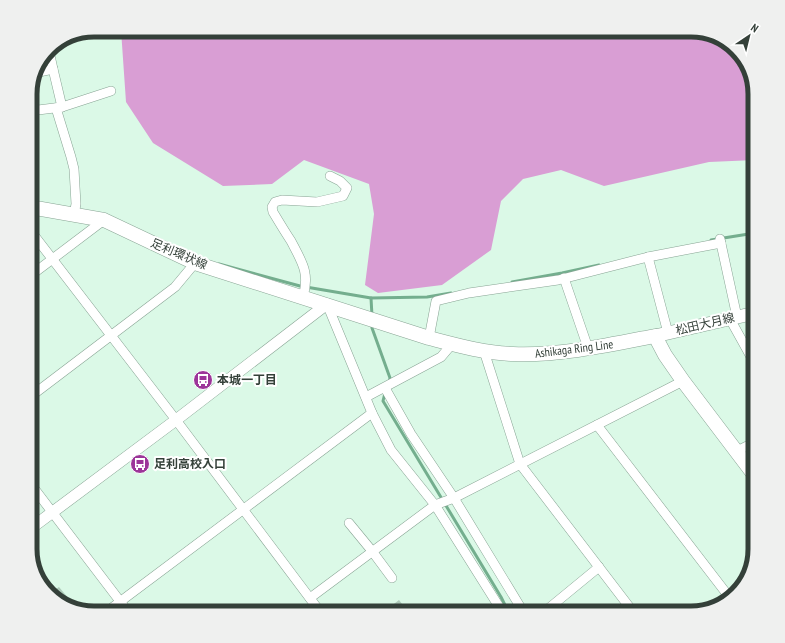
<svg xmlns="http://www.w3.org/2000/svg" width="785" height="643" font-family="'PT Sans Narrow','Noto Sans JP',sans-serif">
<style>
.forest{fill:#d99ed4}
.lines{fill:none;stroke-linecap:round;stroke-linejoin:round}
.stream{stroke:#74ae8e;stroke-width:3}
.building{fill:#aecbba}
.minor-casing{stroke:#88a494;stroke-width:10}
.tertiary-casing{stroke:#88a494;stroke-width:12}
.secondary-casing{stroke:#88a494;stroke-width:14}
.primary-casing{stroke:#88a494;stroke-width:15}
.minor{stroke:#fff;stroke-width:9}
.tertiary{stroke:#fff;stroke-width:11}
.secondary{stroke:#fff;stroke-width:13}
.primary{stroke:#fff;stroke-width:14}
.labels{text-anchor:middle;stroke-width:4;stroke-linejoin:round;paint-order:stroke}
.street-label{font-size:12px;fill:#344039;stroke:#fff}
.poi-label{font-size:12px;font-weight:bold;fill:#344039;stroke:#fff;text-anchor:start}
.rim{fill:none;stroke:#344039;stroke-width:5}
</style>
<rect width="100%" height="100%" fill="#dbf9e7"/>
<!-- forest -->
<path class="forest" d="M121,30H691L733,46L749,66L755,94V160L709,162L604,186L561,170L523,179L501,201L491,250L442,285L378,293L365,285L374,214L369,184L304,160L272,184L223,186L153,143L126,102Z"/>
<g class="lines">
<!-- stream -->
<g class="stream">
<path d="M711,240L755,233"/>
<path d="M219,264L300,286L371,298L427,297L451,293"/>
<path d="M512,282L562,273L599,265"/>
<path d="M371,298L372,316"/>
<path d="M372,324V328L390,378L389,382"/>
<path d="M385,393L383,401L501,597L509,613"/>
</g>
</g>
<!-- building -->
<g class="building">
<path d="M59,587L74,605L52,597L50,593Z"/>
<path d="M399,600L409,613H395L390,607Z"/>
</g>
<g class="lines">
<!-- minor casing -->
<g class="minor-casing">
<g id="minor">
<path d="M49,51L53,69L62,107"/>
<path d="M39,72L53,69"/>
<path d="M56,108L71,157L74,169L76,204L74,215"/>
<path d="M30,111L62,107L111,91"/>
<path d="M30,230L176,420L321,613"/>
<path d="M720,239L737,317"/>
<path d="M648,257L721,243"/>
<path d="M30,276L104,220"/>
<path d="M564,278L588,348"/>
<path d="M303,297C310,273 302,262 291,241C285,232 279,222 273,212L272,207L275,202L282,200L317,202L343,196L347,188L340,181L330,176"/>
<path d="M327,304L372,413L391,450L435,505L503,613"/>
<path d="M730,319L755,364"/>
<path d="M429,338L436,301L469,293L558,280L648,257L668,333"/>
<path d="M484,351L520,464L634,613"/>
<path d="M385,388L411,434L454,498L524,613"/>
<path d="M30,397L175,287L195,263"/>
<path d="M366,397L441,357L452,344"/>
<path d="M597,425L730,598"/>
<path d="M737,451L755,442"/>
<path d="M30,483L129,613"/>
<path d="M349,523L372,551L392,578"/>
<path d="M310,598L435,505L454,498L683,381"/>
<path d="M105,613L372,413"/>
<path d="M376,613L379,611"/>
<path d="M543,613L599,567"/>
</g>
</g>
<!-- tertiary casing -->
<g class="tertiary-casing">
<path id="tertiary" d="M30,529L176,420L327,304"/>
</g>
<!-- secondary casing -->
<g class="secondary-casing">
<path id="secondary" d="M655,336L755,313"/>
</g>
<!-- primary casing -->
<g class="primary-casing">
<path id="primary" d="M30,207L104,220L195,263L429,338C456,345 484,353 513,354C559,356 609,345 655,336L665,355L683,381L755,476"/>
</g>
<!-- minor -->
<use href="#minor" class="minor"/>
<!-- tertiary -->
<use href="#tertiary" class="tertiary"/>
<!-- secondary -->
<use href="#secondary" class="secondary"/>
<!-- primary -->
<use href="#primary" class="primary"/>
</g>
<!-- icons -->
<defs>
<g id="bus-disc" transform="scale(1)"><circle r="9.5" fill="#9c3599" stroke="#fff"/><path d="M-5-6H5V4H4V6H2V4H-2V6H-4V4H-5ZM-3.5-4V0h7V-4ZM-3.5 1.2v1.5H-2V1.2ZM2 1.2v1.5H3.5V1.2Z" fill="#fff"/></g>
</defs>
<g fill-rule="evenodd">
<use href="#bus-disc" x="203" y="380"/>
<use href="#bus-disc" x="140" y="464"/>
</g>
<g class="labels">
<!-- street labels -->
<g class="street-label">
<text transform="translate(179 254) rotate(23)" y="4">足利環状線</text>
<text transform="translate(705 324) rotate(-13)" y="4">松田大月線</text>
<text transform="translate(574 349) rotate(-7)" y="4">Ashikaga Ring Line</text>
</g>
<!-- poi labels -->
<g class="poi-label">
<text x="217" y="384">本城一丁目</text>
<text x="154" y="468">足利高校入口</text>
</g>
</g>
<!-- crop -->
<path d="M0 0H785V643H0ZM94 37H691A57 57 0 0 1 748 94V549A57 57 0 0 1 691 606H94A57 57 0 0 1 37 549V94A57 57 0 0 1 94 37Z" fill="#eff0ef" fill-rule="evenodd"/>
<path class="rim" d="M94 37H691A57 57 0 0 1 748 94V549A57 57 0 0 1 691 606H94A57 57 0 0 1 37 549V94A57 57 0 0 1 94 37Z"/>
<!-- north arrow -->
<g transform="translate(749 36) rotate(35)" stroke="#ffffff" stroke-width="3" paint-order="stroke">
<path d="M0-3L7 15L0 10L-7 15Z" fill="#344039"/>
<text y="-6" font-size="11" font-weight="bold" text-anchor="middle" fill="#344039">N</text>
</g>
</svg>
